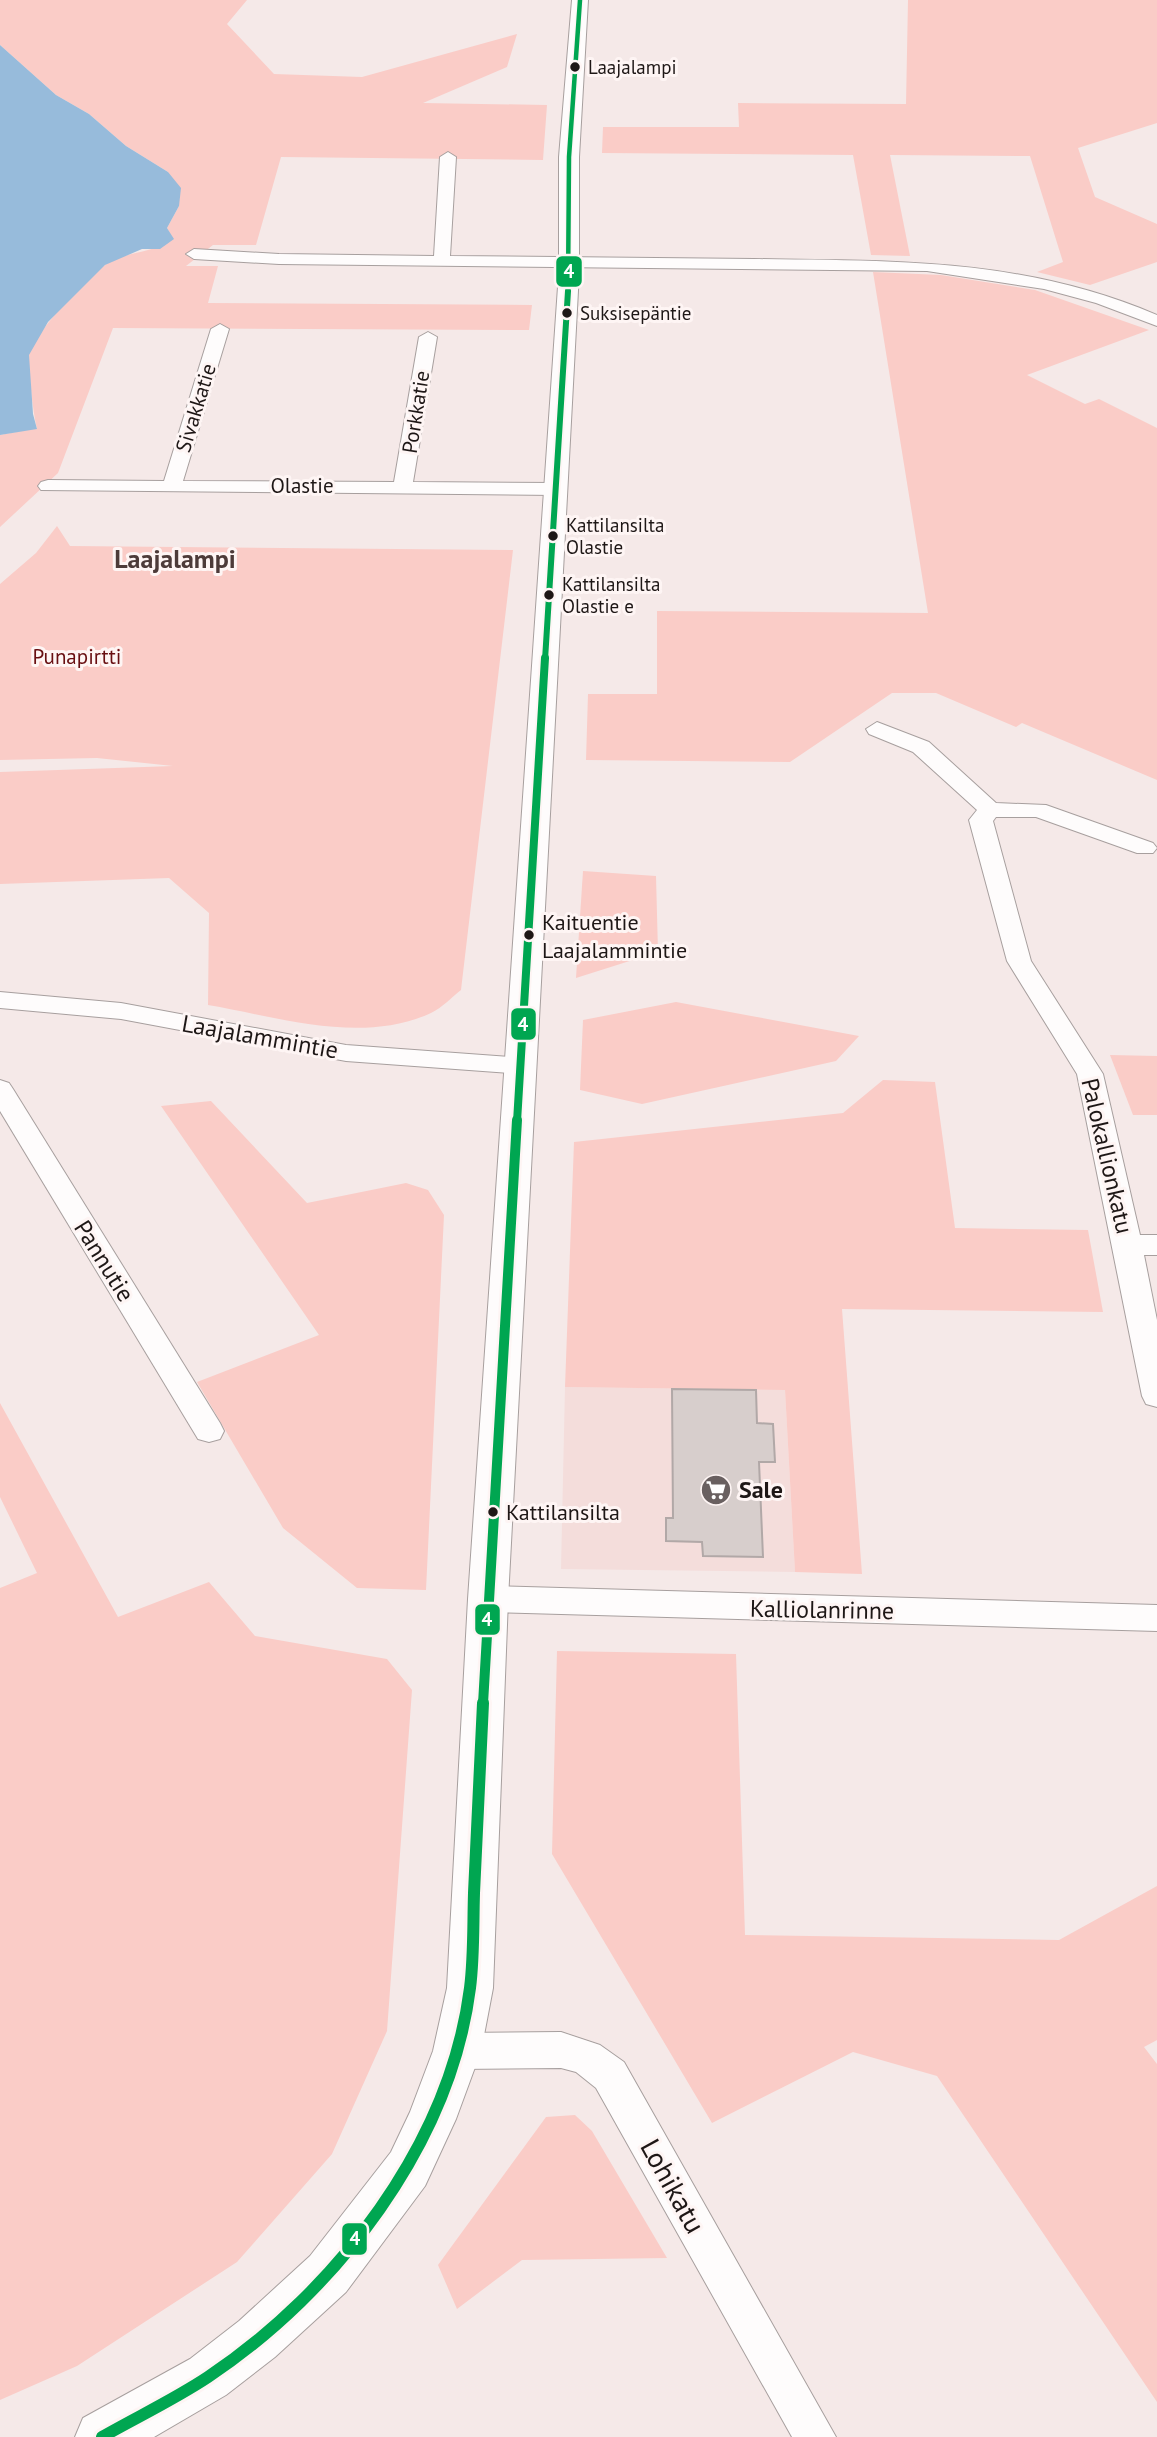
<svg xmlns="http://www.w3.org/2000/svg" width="1157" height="2437" font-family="'PT Sans',sans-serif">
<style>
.built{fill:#f4dddb}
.green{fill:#faccc7}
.water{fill:#97bbdb}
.building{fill:#d7cecc;stroke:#b1a8a7;stroke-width:2}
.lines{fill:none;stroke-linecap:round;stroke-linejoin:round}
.minor-casing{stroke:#a79f9e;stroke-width:2}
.tertiary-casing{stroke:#a79f9e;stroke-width:2}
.minor{fill:#fefcfc;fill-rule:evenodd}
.tertiary{fill:#fefcfc;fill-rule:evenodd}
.bus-1-far4-casing{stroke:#fef5f4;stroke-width:7}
.bus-1-far3-casing{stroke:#fef5f4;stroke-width:10}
.bus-1-far2-casing{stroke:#fef5f4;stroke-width:12}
.bus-1-far1-casing{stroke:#fef5f4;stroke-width:15}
.bus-1-casing{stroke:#fef5f4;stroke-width:18}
.bus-1-far4{stroke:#00a651;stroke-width:4.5}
.bus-1-far3{stroke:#00a651;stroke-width:6}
.bus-1-far2{stroke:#00a651;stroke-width:8}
.bus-1-far1{stroke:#00a651;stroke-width:10}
.bus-1{stroke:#00a651;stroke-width:12}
.bus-dot{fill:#1e1716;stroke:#fef5f4;stroke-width:2.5}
.labels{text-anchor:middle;stroke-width:6;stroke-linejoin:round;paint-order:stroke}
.far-bus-label{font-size:19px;fill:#1e1716;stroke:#fef5f4;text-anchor:start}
.far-street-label{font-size:21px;fill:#1e1716;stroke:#fef5f4}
.far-park-label{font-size:21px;fill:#680f12;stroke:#fef5f4}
.bus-label{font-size:22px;fill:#1e1716;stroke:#fef5f4;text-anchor:start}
.street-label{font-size:24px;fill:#1e1716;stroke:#fef5f4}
.poi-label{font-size:24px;font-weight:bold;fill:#1e1716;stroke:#fef5f4;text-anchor:start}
.far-district-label{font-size:26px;font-weight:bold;fill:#4d3b39;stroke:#fef5f4}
.near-street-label{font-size:28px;fill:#1e1716;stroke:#fef5f4}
.line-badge{stroke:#fef5f4;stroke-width:2.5}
.badge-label{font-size:19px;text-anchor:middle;font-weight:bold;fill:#fff}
</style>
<rect width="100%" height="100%" fill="#f5e9e8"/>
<!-- built -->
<path class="built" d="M565,1387L785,1390L795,1572L561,1569Z"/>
<!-- green -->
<g class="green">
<path d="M0,0H247L227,24L274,74L362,77L517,34L507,67L423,103L547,105L543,160L281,157L256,245H213L186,266H218L208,303L532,305L529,330L113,328L58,473L0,527V435L37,428C34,419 27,363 29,354C34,334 87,277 105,265C126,250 154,254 173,239L167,228L179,206L168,172L126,146L89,114L56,95L0,45Z"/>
<path d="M908,0H1157V123L1078,148L1095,197L1157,224V262L1090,285L1037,272L1063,262L1030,156L890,155L910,256L871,255L853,155L602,153L603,127H739L738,103L906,104Z"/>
<path d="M873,272L941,275L1035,290L1149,330L1027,375L1085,404L1099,399L1157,428V780L1022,723L1016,727L936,693H892L790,762L586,760L588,694H657V611L928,613Z"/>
<path d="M57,526L70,546L513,550L461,990C452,997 442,1008 431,1013C361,1045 279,1017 208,1005L209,913L169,878L0,884V772L173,766L97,758L0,760V584L36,553Z"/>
<path d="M583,871L656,876L658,952L576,978Z"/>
<path d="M676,1002L859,1036L836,1061L642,1104L580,1090L583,1020Z"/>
<path d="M1110,1055L1157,1056V1115H1133Z"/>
<path d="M883,1080L935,1082L955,1228L1088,1230L1103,1312L842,1309L862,1574L795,1572L785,1390L565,1387L574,1142L843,1113Z"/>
<path d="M211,1101L307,1203L406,1183L428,1190L444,1215L426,1590L357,1588L283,1528L197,1382L319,1335L161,1106Z"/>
<path d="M0,1403L118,1617L209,1582L255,1636L387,1659L412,1690L387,2031L332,2154L237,2262L77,2366L0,2400V1588L37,1573L0,1497Z"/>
<path d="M557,1651L736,1654L745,1935L1059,1940L1157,1886V2040L1144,2047L1157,2064V2402L937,2076L853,2052L712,2123L552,1854Z"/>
<path d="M575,2115L592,2131L667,2258L522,2260L457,2309L438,2265L546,2117Z"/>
</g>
<!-- water -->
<path class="water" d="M0,45L56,95L89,114L126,146L168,172L181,188L179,206L167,228L174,239L160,249H142L105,265L48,322L29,355L33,414L37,429L0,435Z"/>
<!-- building -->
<path class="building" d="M672,1389L756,1390L757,1423L773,1424L775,1462H759L763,1557L703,1556L702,1542L666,1541V1518H673Z"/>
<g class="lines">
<!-- minor casing -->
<g class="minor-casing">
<g id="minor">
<path d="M448,152L456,157L450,256C552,257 653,258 754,259C895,261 1024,258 1157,315V326L1096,303L1044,289L927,271L279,264L194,259L186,254L194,249L279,254L434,256L440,157Z"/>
<path d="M220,324L229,329L183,481L394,482L419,337L428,332L437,337L413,482L556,483L566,489L556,495L41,490L38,486L41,482L48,480L164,481L211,329Z"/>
<path d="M877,722L929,742L996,803L1046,805L1153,843L1157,848L1153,853H1137L1036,817H996L993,821L1031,961L1103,1074L1140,1235H1157V1255H1144L1157,1320V1407L1146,1404L1142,1396L1077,1074L1007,961L969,820L977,810L913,752L869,734L866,729Z"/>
<path d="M0,992L121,1003L346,1045L522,1058L531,1060L535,1066L531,1072L522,1074L346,1061L121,1019L0,1008Z"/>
<path d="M0,1080L9,1083L13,1089L220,1423L224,1431L220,1439L209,1442L198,1439L0,1111Z"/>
<path d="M488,1586L1157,1605V1631L488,1612L476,1608L472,1599L476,1590Z"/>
<path d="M561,2032L600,2045L624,2062L836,2437H792L596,2088L576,2072L561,2068L457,2069L444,2063L438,2051L444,2039L457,2033Z"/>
</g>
</g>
<!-- tertiary casing -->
<g class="tertiary-casing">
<path id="tertiary" d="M572,0H588L579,157V272L508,1599L493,1988L481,2051L456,2119L425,2186L346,2292L275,2357L226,2395L154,2437H75L83,2418L190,2359L239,2321L310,2256L391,2152L410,2112L433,2051L447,1988L468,1599L559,272V157Z"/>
</g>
<!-- minor -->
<use href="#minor" class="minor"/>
<!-- tertiary -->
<use href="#tertiary" class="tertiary"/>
<!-- bus-1-far4 casing -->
<g class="bus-1-far4-casing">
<path id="bus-1-far4" d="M568,292L569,157L580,0"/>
</g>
<!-- bus-1-far3 casing -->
<g class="bus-1-far3-casing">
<path id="bus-1-far3" d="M545,660L568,291"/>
</g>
<!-- bus-1-far2 casing -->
<g class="bus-1-far2-casing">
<path id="bus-1-far2" d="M517,1122L545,658"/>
</g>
<!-- bus-1-far1 casing -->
<g class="bus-1-far1-casing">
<path id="bus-1-far1" d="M483,1704L517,1120"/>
</g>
<!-- bus-1 casing -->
<g class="bus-1-casing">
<path id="bus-1" d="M102,2437C137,2417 175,2399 208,2377C337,2291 450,2144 470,1988C474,1957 473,1925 474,1893C477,1830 480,1766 483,1703"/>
</g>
<!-- bus-1-far4 -->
<use href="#bus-1-far4" class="bus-1-far4"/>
<!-- bus-1-far3 -->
<use href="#bus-1-far3" class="bus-1-far3"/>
<!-- bus-1-far2 -->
<use href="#bus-1-far2" class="bus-1-far2"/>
<!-- bus-1-far1 -->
<use href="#bus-1-far1" class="bus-1-far1"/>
<!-- bus-1 -->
<use href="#bus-1" class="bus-1"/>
</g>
<!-- icons -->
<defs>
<g id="supermarket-disc" transform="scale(1.575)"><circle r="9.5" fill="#696060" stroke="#fef5f4"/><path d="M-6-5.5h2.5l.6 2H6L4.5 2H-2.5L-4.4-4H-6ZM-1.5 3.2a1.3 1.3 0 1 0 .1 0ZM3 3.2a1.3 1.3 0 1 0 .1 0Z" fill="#fff"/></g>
</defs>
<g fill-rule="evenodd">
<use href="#supermarket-disc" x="716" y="1490"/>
</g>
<!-- markers -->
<g class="bus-dot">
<circle cx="575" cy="67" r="6"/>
<circle cx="567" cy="313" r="6"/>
<circle cx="553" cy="536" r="6"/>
<circle cx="549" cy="595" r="6"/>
<circle cx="529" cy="935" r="6"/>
<circle cx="493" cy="1512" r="6"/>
</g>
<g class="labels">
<!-- far-bus labels -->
<g class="far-bus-label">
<text x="588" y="74">Laajalampi</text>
<text x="580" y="320">Suksisepäntie</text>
<text x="566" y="532">Kattilansilta<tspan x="566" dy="22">Olastie</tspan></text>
<text x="562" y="591">Kattilansilta<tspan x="562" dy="22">Olastie e</tspan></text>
</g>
<!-- far-street labels -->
<g class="far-street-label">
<text transform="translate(196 408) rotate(-73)" y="7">Sivakkatie</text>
<text transform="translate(416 412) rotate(-81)" y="7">Porkkatie</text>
<text x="302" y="493">Olastie</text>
</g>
<!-- far-park labels -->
<g class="far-park-label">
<text x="77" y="664">Punapirtti</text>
</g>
<!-- bus labels -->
<g class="bus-label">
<text x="542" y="930">Kaituentie<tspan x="542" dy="28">Laajalammintie</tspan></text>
<text x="506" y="1520">Kattilansilta</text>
</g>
<!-- street labels -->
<g class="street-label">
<text transform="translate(260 1037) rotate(10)" y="8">Laajalammintie</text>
<text transform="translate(1107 1156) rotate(77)" y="8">Palokallionkatu</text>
<text transform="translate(104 1261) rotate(58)" y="8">Pannutie</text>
<text transform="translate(822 1610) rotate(1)" y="8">Kalliolanrinne</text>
</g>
<!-- poi labels -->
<g class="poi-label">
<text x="739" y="1498">Sale</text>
</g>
<!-- far-district labels -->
<g class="far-district-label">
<text x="175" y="568">Laajalampi</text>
</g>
<!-- near-street labels -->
<g class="near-street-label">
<text transform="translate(673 2186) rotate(61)" y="10">Lohikatu</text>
</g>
</g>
<g class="line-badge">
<rect x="555" y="255" width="28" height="33" rx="7" fill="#00a651"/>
<rect x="510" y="1007" width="27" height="34" rx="7" fill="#00a651"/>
<rect x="474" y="1603" width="27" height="33" rx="7" fill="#00a651"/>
<rect x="341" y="2222" width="27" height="34" rx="7" fill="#00a651"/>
</g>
<g class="badge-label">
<text x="569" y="278">4</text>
<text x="523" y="1031">4</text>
<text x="487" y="1626">4</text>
<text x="355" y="2245">4</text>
</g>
</svg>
